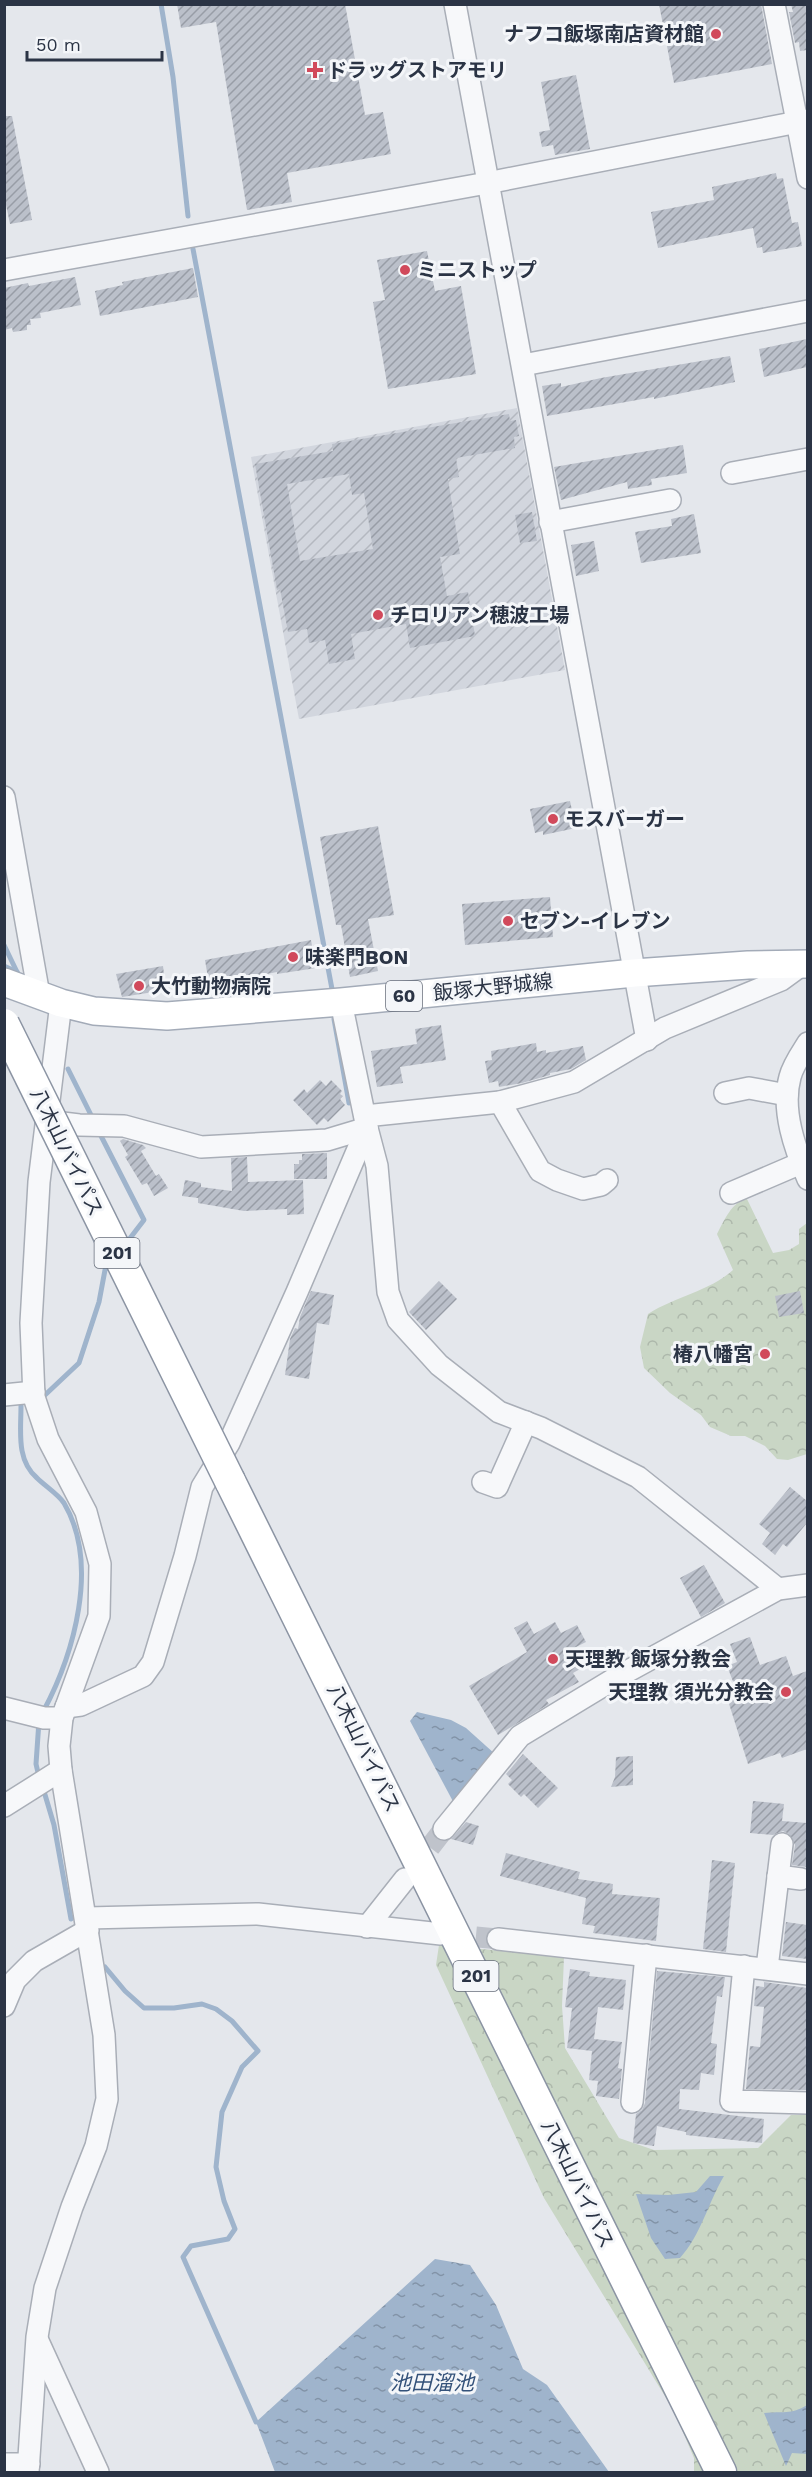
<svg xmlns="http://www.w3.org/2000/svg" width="812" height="2477" font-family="'Work Sans','Noto Sans JP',sans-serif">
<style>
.industrial{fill:url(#industrial-furrows)}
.forest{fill:url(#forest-crowns)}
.water{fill:url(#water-ripples)}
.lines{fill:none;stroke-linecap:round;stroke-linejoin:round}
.stream{stroke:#9fb4cc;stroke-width:5}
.building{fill:url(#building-hatch);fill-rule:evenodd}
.minor-tunnel{stroke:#bfc3cb;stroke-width:21;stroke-dasharray:21 10;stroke-linecap:butt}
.minor-casing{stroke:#a9aeb7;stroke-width:24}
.major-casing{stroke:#a3abb8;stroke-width:30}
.highway-casing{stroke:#8b94a3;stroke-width:33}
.minor{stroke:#f7f8fa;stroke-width:21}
.major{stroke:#fff;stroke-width:27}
.highway{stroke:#fff;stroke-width:30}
.highway-bridge-casing{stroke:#8b94a3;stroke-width:33;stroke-linecap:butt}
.highway-bridge{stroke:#fff;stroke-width:30}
.poi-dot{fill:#d1495b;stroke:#f4f6f9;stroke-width:2}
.labels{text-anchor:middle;stroke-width:6;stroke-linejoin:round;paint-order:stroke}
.shield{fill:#f4f6f9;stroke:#676e7b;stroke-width:1.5}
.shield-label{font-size:18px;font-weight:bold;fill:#2b3445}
.poi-label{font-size:20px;font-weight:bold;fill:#2b3445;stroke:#f4f6f9;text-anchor:start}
.street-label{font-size:20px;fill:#2b3445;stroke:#f4f6f9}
.water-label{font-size:21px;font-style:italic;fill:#34527a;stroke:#f4f6f9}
</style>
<defs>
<pattern id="industrial-furrows" width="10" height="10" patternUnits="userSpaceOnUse" patternTransform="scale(1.5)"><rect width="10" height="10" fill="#d2d6de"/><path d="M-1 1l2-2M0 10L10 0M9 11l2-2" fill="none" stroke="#b4b8c0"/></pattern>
<pattern id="forest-crowns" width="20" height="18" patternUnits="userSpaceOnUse" patternTransform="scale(1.5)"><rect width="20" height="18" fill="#c9d6c5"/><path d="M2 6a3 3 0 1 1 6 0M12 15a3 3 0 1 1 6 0" fill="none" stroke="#adb8ab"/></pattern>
<pattern id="water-ripples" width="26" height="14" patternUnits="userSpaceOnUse" patternTransform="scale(1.5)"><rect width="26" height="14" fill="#9fb4cc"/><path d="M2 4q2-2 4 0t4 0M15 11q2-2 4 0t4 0" fill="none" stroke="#8293a7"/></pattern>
<pattern id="building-hatch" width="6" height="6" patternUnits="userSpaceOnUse" patternTransform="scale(1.5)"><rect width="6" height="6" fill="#bbc0ca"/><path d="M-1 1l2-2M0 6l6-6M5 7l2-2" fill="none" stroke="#989da6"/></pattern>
</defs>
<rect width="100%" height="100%" fill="#e4e7ec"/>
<!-- industrial -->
<path class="industrial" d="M517,408L565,670L299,719L251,457Z"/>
<!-- forest -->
<g class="forest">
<path d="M747,1199L773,1253L789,1250L799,1244V1229L807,1223V1454L788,1460L777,1459L765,1446L745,1436H731L710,1427L701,1415L670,1393L644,1368L640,1347L648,1314C676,1296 708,1292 733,1270L717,1234C724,1221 732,1201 747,1199Z"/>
<path d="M439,1945L564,1957L562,2006L565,2048L619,2138L654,2150L758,2148L791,2115H807V2472H694V2458L674,2411L544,2198L436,1965Z"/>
</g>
<!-- water -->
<g class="water">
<path d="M417,1712L451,1720L466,1728L495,1754L456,1807L410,1721Z"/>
<path d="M710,2176H724C708,2203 701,2235 680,2258L665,2259L651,2238L636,2194L668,2195L696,2192Z"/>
<path d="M435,2259L470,2265L496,2305L523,2369L547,2385L609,2472H275L256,2422Z"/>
<path d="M807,2405V2454L792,2453L786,2466L764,2413C782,2411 791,2415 807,2405Z"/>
</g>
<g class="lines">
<!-- stream -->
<g class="stream">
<path d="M161,4L173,77L188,216"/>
<path d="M193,249L332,989"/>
<path d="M4,945L17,972"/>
<path d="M4,966L17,972"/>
<path d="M334,1019L349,1103"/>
<path d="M68,1069L94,1121"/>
<path d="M99,1132L144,1220L124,1246"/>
<path d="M45,1395L79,1363L99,1302L105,1270L111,1263"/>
<path d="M21,1406C21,1431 16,1460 37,1478C45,1486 58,1494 64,1503C100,1564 74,1654 43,1712"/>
<path d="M39,1721L36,1764L39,1777"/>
<path d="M43,1788L54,1825L71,1919"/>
<path d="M105,1967L125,1991L144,2008H174L202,2004L216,2009L232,2021L258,2051L242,2067L222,2112L216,2167L224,2201L235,2229L228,2239L191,2246L183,2257L256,2422"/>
</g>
</g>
<!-- building -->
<g class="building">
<path d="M177,4H345L365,115L383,112L391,154L287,173L292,202L247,210L216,22L181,28Z"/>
<path d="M659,4H761L772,64L674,83Z"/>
<path d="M791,4H807V50L800,51L799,42L795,43L789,12H793Z"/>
<path d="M576,75L590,149L555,155L553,145L542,147L539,132L550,130L541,82Z"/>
<path d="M4,116H12L32,220L10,224L4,195Z"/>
<path d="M776,173L777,179L783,178L792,223L798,222L802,246L763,253L762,247L757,248L753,228L658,248L651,212L714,200L712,187Z"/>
<path d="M427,251L435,291L461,286L476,374L388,389L373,302L385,300L377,260Z"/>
<path d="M193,268L198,297L100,316L95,291L123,285L122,282Z"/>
<path d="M75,277L81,305L40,313L41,318L30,319L31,325H27V330L13,332L12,328L4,330V288L28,283L29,286Z"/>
<path d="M807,339V367L764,377L759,349Z"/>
<path d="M730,356L735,382L654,399V397L547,416L542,386L561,383V387L601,378Z"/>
<path d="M509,414L510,421L516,420L519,436L514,437L515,448L456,458L459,477L448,479L460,554L440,557L447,596L468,592L475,636L410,648L406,624L351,634L355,659L329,664L325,640L309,643L307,629L288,632L280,589L277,590L255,464L333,451L332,444ZM349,474L352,495L364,493L373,549L300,561L287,484Z"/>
<path d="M683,445L687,473L651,479L652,485L628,489L627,482L561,500L554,467Z"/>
<path d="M532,512L537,541L520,543L515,515Z"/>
<path d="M694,514L701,553L641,563L635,532L672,526L671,519Z"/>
<path d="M594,541L599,571L576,576L571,545Z"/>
<path d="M570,801L576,828L543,835V831L535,833L530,809Z"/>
<path d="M378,826L394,915L368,919L378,971L350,977L341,925H336L320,837Z"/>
<path d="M550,897L553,937L465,945L462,904Z"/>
<path d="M311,940L316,968L277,974V972L226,982L225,976L208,978L205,960Z"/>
<path d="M163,966L166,990L122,997L116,974Z"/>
<path d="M441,1025L446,1060L400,1067L403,1083L377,1087L371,1051L417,1044L415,1029Z"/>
<path d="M536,1043L537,1052L546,1050V1053L583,1046L586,1060L571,1069L550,1073V1075L522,1083L499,1087L498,1081L489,1083L485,1061L492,1060L491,1051Z"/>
<path d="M320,1080L326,1086L331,1080L342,1091L340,1094L343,1096L340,1099L345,1105L328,1122L324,1118L317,1125L293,1100L304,1089L307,1093Z"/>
<path d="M123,1139L143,1145L146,1148L141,1151L156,1176L159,1174L168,1188L154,1196L147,1183L142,1185L125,1157L128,1155L120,1141Z"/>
<path d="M327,1153V1179H294V1164H299V1160H302V1154Z"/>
<path d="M247,1157L248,1182L303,1180L304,1214L287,1215V1209L244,1211L198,1203V1198L182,1196L185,1180L201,1183V1187L232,1191L231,1158Z"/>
<path d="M439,1281L457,1299L426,1330L409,1312Z"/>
<path d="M311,1291L334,1295L329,1325L317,1323L309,1379L285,1375L290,1339L295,1328L298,1329L300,1317Z"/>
<path d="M800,1291L804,1313L779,1317L775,1296Z"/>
<path d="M790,1487L807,1501V1523L787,1547L783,1544L775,1555L762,1544L770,1533L759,1524Z"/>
<path d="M704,1565L725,1603L701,1617L680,1578Z"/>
<path d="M527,1621L534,1634L555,1622L561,1633L577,1625L586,1642L570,1650L580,1669L573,1673L579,1682L546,1700L549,1704L498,1735L469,1686L527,1652L514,1628Z"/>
<path d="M750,1637L760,1665L786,1656L793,1676L807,1671V1749L782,1758L780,1753L748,1764L724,1688L734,1684L727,1666L737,1662L730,1644Z"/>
<path d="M523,1754L558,1788L538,1808L524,1794L521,1797L508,1784L512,1780L506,1774Z"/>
<path d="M633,1756V1785L611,1787L615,1777L616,1757Z"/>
<path d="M753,1801L784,1804L782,1821L807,1823V1867L792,1865L795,1845L789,1834L783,1831L773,1835L750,1833Z"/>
<path d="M466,1822L479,1826L473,1845L451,1839Z"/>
<path d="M506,1853L580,1872L578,1879L613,1884L612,1894L660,1898L656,1941L593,1933L595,1926L582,1924L586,1898L500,1876Z"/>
<path d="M712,1860L735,1863L726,1952L703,1949Z"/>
<path d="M786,1922L807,1925V1959L782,1956Z"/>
<path d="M570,1969L590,1972L589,1976L626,1980L623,2010L598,2007L594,2039L622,2042L618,2068L622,2069L619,2099L596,2096L598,2081L589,2080L592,2051L567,2048L572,2008L565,2007Z"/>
<path d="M657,1971L725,1977L722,1997L717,1996L711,2043L717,2044L714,2075L701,2073L699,2090L680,2089L679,2109L764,2119L762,2143L686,2135V2132L657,2126L654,2146L633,2143L636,2114L642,2110L645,2103Z"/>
<path d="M764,1982L807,1988V2090L746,2089L750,2046L760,2047L764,2007L754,2006L756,1986L764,1987Z"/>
</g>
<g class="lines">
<!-- minor-tunnel -->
<g class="minor-tunnel">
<path d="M411,1872L444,1829"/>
<path d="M445,1934L498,1939"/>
</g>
<!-- minor casing -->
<g class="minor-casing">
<g id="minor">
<path d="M455,4L647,1040"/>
<path d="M774,4L808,178"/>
<path d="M4,270L487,183L808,120"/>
<path d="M523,365L808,311"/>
<path d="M732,473L808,459"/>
<path d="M550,522L670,500"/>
<path d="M4,797L39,995"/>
<path d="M341,1002L367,1128L377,1166L388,1292L398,1320L439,1365L499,1412L541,1428L638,1477L778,1589"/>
<path d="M808,1043C801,1054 793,1065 790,1077C781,1110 795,1149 808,1179"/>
<path d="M725,1093L749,1088L787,1095"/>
<path d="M500,1102L540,1171L557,1180L583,1189L601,1185L607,1180"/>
<path d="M365,1116L500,1102L574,1082L665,1028L781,980L803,964"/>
<path d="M46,1121L79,1125L124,1126L201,1147L327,1140L367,1128"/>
<path d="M731,1193L801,1163"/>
<path d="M4,1395L34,1392"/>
<path d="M483,1482L497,1487L526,1422"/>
<path d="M66,1707L81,1705L143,1676L153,1662L185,1556L202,1487L229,1443L297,1292L367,1128"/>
<path d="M4,1708L44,1718H62"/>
<path d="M4,1806L61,1770"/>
<path d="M444,1829L520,1736L619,1676L778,1589L808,1585"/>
<path d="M778,1876L801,1879"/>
<path d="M87,1918L258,1914L441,1934"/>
<path d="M367,1927L405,1879"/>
<path d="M498,1939L808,1974"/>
<path d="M744,1966L731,2101L808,2103"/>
<path d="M767,1968L782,1844"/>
<path d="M4,2006L15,1980L34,1961L88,1930"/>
<path d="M632,2102L646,1955"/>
<path d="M38,2341L98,2472"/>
<path d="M4,2464H29"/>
<path d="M28,2472L37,2337L45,2288L72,2207L96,2146L107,2099L104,2035L61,1770L59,1746L62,1718L99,1616L100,1564L86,1512L48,1439L34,1397L31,1323L39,1182L61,1003"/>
</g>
</g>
<!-- major casing -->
<g class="major-casing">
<path id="major" d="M4,982L61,1003L94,1011L167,1016L341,1002L634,973L748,965L808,964"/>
</g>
<!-- highway casing -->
<g class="highway-casing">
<path id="highway" d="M230,1481L721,2472"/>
</g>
<!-- minor -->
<use href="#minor" class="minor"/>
<!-- major -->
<use href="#major" class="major"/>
<!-- highway -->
<use href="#highway" class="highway"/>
<!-- highway-bridge casing -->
<g class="highway-bridge-casing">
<path id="highway-bridge" d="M4,1024L230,1481"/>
</g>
<!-- highway-bridge -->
<use href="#highway-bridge" class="highway-bridge"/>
</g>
<!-- markers -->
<g class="poi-dot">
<circle cx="716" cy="34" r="6"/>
<path d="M312 61h6v6h6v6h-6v6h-6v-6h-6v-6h6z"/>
<circle cx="405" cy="270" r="6"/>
<circle cx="378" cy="615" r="6"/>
<circle cx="553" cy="819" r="6"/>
<circle cx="508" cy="921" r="6"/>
<circle cx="293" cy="957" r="6"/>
<circle cx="139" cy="986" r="6"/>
<circle cx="765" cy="1354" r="6"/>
<circle cx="553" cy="1659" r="6"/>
<circle cx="786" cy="1692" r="6"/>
</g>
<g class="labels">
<!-- shield labels -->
<g class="shield">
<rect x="386" y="981" width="36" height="30" rx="4.5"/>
<rect x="94.5" y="1238" width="45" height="30" rx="4.5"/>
<rect x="453.5" y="1961" width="45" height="30" rx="4.5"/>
</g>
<g class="shield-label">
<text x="404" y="1002">60</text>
<text x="117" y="1259">201</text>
<text x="476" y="1982">201</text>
</g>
<!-- poi labels -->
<g class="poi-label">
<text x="704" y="41" text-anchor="end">ナフコ飯塚南店資材館</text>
<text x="327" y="77">ドラッグストアモリ</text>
<text x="417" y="277">ミニストップ</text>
<text x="390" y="622">チロリアン穂波工場</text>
<text x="565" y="826">モスバーガー</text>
<text x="520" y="928">セブン-イレブン</text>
<text x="305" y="964">味楽門BON</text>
<text x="151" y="993">大竹動物病院</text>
<text x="753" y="1361" text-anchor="end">椿八幡宮</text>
<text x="565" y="1666">天理教 飯塚分教会</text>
<text x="774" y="1699" text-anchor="end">天理教 須光分教会</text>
</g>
<!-- street labels -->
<g class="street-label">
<text transform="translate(493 987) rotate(-6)" y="7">飯塚大野城線</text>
<text transform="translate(67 1152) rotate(64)" y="7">八木山バイパス</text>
<text transform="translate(364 1748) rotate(64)" y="7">八木山バイパス</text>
<text transform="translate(578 2184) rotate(64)" y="7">八木山バイパス</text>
</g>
<!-- water labels -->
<g class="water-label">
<text x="432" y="2390">池田溜池</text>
</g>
</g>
<!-- border -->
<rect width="812" height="2477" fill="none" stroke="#2b3445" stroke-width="12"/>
<!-- scale -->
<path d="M27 51v9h135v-9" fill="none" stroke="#2b3445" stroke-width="3"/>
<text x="36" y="51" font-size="18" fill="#2b3445" stroke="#f4f6f9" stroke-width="4.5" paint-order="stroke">50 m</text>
</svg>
